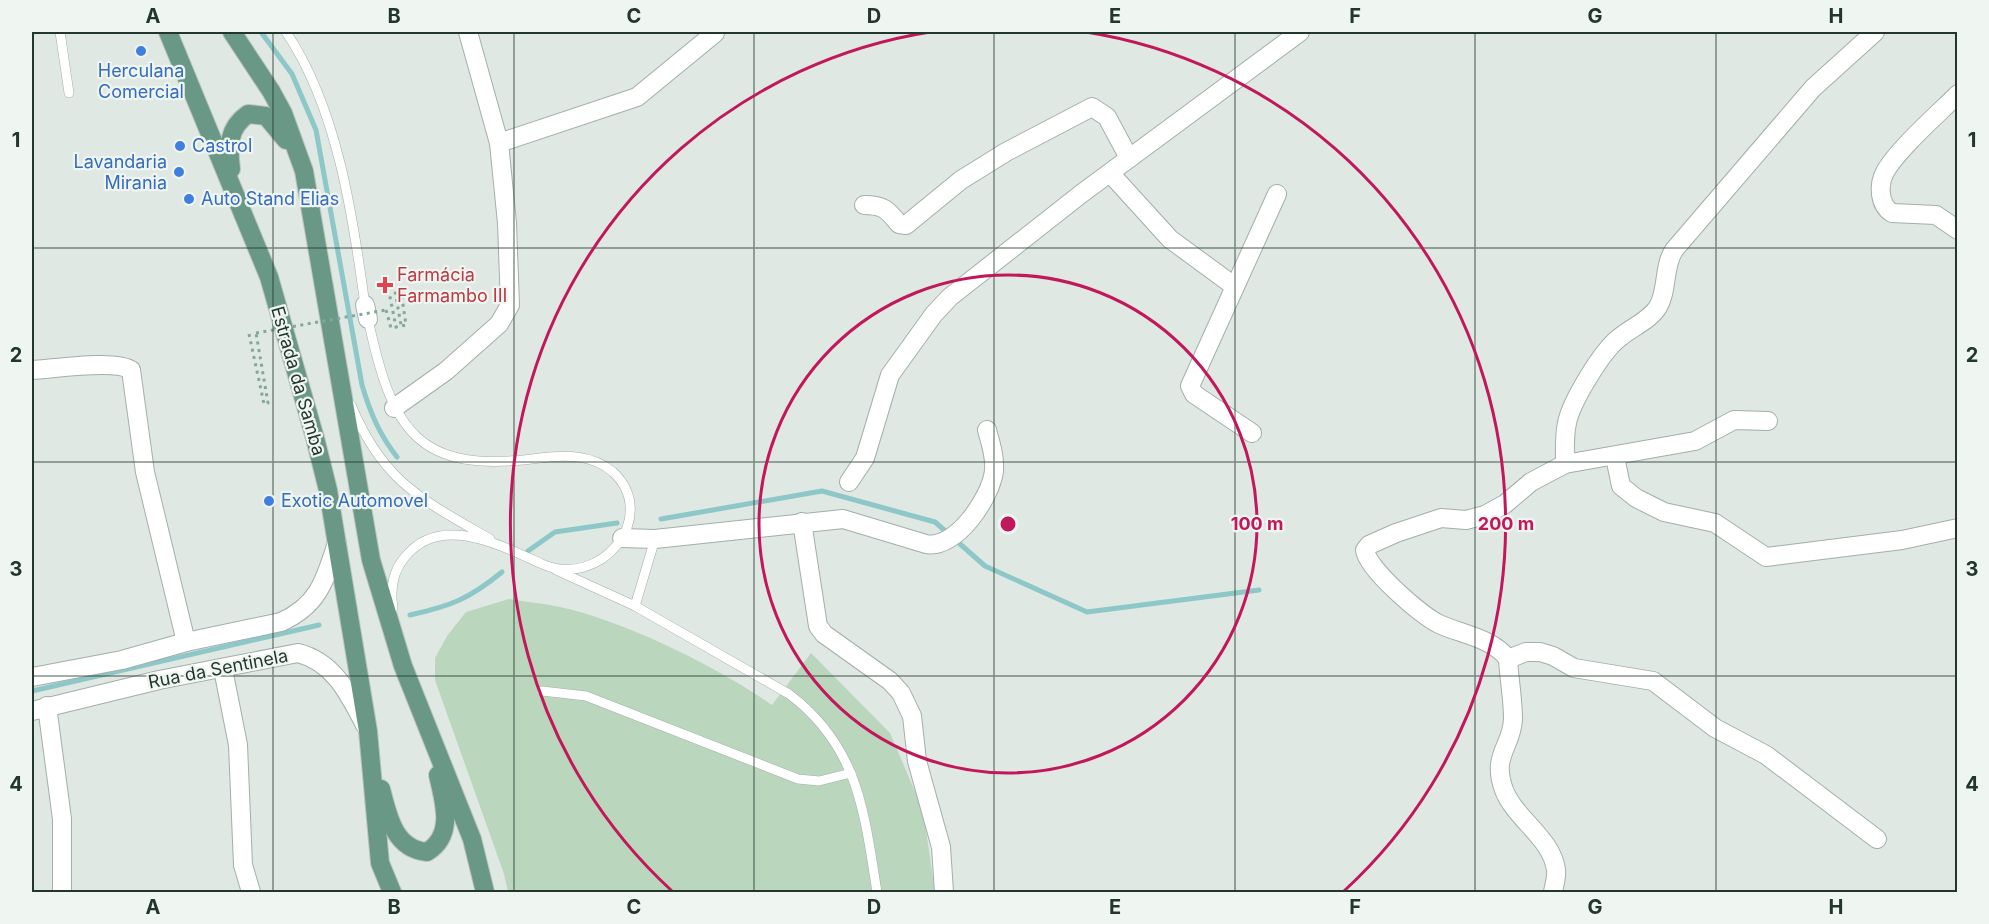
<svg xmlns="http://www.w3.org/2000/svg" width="1989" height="924" font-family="Inter,sans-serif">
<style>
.green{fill:#bad7be}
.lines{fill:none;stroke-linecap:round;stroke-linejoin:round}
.stream{stroke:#8dc7c8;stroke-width:5}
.service-casing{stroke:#a3afa9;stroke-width:10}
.minor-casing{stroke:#a3afa9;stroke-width:20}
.primary-casing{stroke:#bdc3c0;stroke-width:20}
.path{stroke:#83a898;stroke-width:3;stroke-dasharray:3 4.5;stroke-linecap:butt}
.service{stroke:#fff;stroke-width:9}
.minor{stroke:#fff;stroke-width:18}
.primary{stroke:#699986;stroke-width:18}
.path-bridge{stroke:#83a898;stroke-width:3;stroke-dasharray:3 4.5;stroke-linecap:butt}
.grid{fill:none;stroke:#22362e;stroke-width:1.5;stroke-opacity:0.55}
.ring{fill:none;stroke:#c2185b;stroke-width:3}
.shop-dot{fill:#3f7fe0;stroke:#eff5f1;stroke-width:2}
.health-dot{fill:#e0444e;stroke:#eff5f1;stroke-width:2}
.labels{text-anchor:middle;stroke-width:4.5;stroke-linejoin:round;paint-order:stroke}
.shop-label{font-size:18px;fill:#366cbe;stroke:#eff5f1;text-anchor:start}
.health-label{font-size:18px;fill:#be3a42;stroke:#eff5f1;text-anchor:start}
.street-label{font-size:18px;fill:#22362e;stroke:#eff5f1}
.centre{fill:#c2185b;stroke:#eff5f1;stroke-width:3}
.ring-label{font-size:18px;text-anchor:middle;font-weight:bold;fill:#c2185b;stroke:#eff5f1;stroke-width:4.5;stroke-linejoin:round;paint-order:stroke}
.neatline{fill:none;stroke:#22362e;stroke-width:2}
.grid-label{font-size:20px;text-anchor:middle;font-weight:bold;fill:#22362e}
</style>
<rect width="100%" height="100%" fill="#dfe8e3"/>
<!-- green -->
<path class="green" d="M509,599C526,602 543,603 560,607C625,621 718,667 772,705L811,653L890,733L923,810L935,892H508L504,874L435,680V658L447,636L466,612Z"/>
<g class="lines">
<!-- stream -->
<g class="stream">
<path d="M261,32L292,74L316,130L362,385C370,412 379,434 397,457"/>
<path d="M661,519L822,491L935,522L985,566L1087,612L1259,590"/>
<path d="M528,551L555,532L617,523"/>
<path d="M410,615C451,606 469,599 502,572"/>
<path d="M32,691L319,625"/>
</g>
<!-- service casing -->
<g class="service-casing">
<g id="service">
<path d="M60,32L69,93"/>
<path d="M286,32C337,107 353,216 365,305"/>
<path d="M368,319C392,430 416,475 540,458C565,455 592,454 613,472C661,517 600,590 542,564C500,545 440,513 405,557C392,572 390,589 393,608"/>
<path d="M351,405C383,482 421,499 490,539"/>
<path d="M556,570L635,606L789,694C859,747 864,812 877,892"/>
<path d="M635,606L655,539"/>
<path d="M542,691L586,696L798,779L819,781L851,773"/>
</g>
</g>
<!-- minor casing -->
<g class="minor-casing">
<g id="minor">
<path d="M1958,94C1939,113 1897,150 1885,172C1878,185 1879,205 1892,213L1936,215L1958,230"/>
<path d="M499,143L637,97L715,33"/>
<path d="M1110,173L1170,239L1234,286"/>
<path d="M864,205C883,205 887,209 899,224L906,225L961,180L1006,152L1092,107L1107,117L1129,158"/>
<path d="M365,305L368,319"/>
<path d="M32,370C53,369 115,359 131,370L145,472L186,642"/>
<path d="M394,408L446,371L499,324L510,305L507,223L499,143L468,32"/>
<path d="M1252,433L1194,394L1190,386L1277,194"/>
<path d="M1615,457L1621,486L1636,498L1664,512L1715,523L1766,557L1902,540L1958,528"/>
<path d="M1565,464C1565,451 1564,436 1567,423C1571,402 1602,351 1619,338C1632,327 1649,321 1658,307C1668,290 1663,267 1674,250L1813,88L1875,32"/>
<path d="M849,482L865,458L890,375L934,314L950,297L1081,194L1300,32"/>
<path d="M802,522L818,626L824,634L890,681L901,693L912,716L917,761L941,847L944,892"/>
<path d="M622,538L655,539L843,519L926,544C956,550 991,497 994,471C995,457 991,444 987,430"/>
<path d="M1508,659L1526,652H1540L1553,656L1574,668L1653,681L1715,728L1766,755L1877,839"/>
<path d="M223,669L238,745L243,865L251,892"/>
<path d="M32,677L122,660L186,642L281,622C319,605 325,580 337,543"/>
<path d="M47,706L62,819V892"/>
<path d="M32,711L159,680L298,653C334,662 349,694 365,725"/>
<path d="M1553,892C1554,886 1557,877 1556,870C1552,838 1515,819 1504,790C1491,755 1512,747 1513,719C1513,699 1509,678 1508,659C1493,638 1460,634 1439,624C1421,615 1367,569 1365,550L1369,545L1396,533L1441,518L1466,520L1485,515L1505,504L1531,482L1565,464L1695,441L1734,420L1768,421"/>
</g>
</g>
<!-- primary casing -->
<g class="primary-casing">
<g id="primary">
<path d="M168,32L269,277L315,438L328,490L368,731L380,863L392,892"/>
<path d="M232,32L271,91L283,113L304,171L371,560L403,666L472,839L485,892"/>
<path d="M231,169C228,146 228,128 248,114L266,116L286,140"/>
<path d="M381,789C388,816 394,849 427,852C455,835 444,802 438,775"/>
</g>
</g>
<!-- path -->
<g class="path">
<path d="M386,310L391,328L406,325L401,291H395L401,325L396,327L389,292"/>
<path d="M249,334L264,404L268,403L256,333"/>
</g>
<!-- service -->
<use href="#service" class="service"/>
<!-- minor -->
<use href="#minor" class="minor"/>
<!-- primary -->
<use href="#primary" class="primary"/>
<!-- path-bridge -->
<path class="path-bridge" d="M256,333L386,310"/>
</g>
<!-- grid -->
<path class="grid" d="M273,32V892M514,32V892M754,32V892M994,32V892M1235,32V892M1475,32V892M1716,32V892M32,248H1958M32,462H1958M32,676H1958"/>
<!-- distance rings -->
<g class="ring">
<circle cx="1008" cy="524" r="249"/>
<path d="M672 891A498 498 0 0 1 930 32M1086 32A498 498 0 0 1 1344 891"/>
</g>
<!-- markers -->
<g class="shop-dot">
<circle cx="141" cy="51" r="6"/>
<circle cx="180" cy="146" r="6"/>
<circle cx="179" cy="172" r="6"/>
<circle cx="189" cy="199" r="6"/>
<circle cx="269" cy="501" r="6"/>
</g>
<path class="health-dot" d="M382 276h6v6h6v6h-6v6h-6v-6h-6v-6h6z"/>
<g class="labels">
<!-- shop labels -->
<g class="shop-label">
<text x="141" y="77" text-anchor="middle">Herculana<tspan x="141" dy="21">Comercial</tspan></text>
<text x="192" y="152">Castrol</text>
<text x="167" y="168" text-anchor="end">Lavandaria<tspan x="167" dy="21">Mirania</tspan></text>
<text x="201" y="205">Auto Stand Elias</text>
<text x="281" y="507">Exotic Automovel</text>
</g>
<!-- health labels -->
<g class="health-label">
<text x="397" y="281">Farmácia<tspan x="397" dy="21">Farmambo III</tspan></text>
</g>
<!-- street labels -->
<g class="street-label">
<text transform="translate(298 381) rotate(74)" y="6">Estrada da Samba</text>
<text transform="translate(218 669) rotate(-11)" y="6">Rua da Sentinela</text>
</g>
</g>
<circle cx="1008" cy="524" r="9" class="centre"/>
<g class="ring-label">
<text x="1257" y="530">100 m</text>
<text x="1506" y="530">200 m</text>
</g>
<!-- border -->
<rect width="1989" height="924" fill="none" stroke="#eff5f1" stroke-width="66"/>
<rect x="33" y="33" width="1923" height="858" class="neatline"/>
<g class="grid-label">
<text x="153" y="23">A</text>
<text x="394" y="23">B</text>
<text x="634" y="23">C</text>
<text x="874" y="23">D</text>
<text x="1115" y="23">E</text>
<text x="1355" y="23">F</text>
<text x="1595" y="23">G</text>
<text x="1836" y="23">H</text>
<text x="16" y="147">1</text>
<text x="1972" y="147">1</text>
<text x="16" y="362">2</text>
<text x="1972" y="362">2</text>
<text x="16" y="576">3</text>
<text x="1972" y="576">3</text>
<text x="16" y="791">4</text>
<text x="1972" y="791">4</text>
<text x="153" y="914">A</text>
<text x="394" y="914">B</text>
<text x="634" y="914">C</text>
<text x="874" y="914">D</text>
<text x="1115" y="914">E</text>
<text x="1355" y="914">F</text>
<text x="1595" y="914">G</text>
<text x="1836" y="914">H</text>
</g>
</svg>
